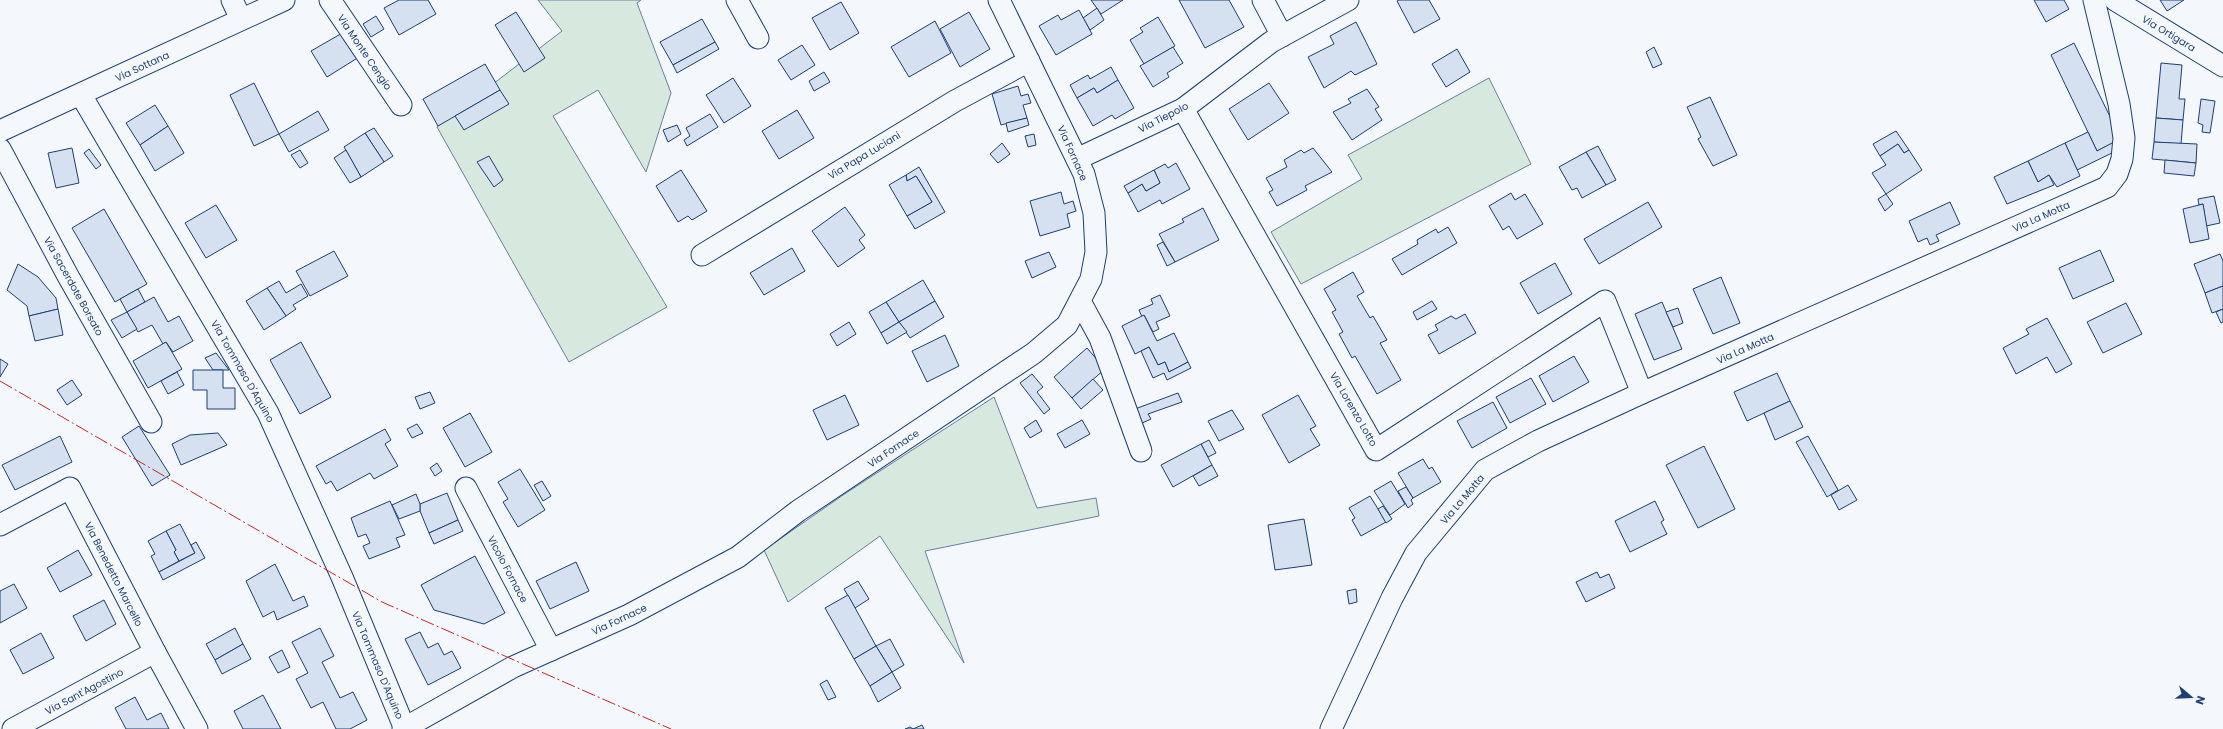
<svg xmlns="http://www.w3.org/2000/svg" width="2223" height="729" font-family="Poppins,sans-serif">
<style>
.green{fill:#d7e8df;stroke:#687fa3}
.building{fill:#d5e0f0;stroke:#1d3f73}
.lines{fill:none;stroke-linecap:round;stroke-linejoin:round}
.minor-casing{stroke:#1d3f73;stroke-width:23}
.minor{stroke:#f4f7fb;stroke-width:21}
.power{stroke:#c62828;stroke-width:1;stroke-dasharray:14 3 2 3;stroke-linecap:butt}
.labels{text-anchor:middle;stroke-width:3;stroke-linejoin:round;paint-order:stroke}
.street-label{font-size:10px;fill:#1d3f73;stroke:#f4f7fb}
</style>
<rect width="100%" height="100%" fill="#f4f7fb"/>
<!-- green -->
<g class="green">
<path d="M538,0H641L637,3L671,93L646,172L598,90L553,116L667,307L569,362L437,127L562,31Z"/>
<path d="M1489,78L1531,164L1301,284L1271,232L1362,179L1348,155Z"/>
<path d="M994,397L1037,508L1096,498L1099,516L925,551L964,663L880,536L788,602L764,550L846,493Z"/>
</g>
<!-- building -->
<g class="building">
<path d="M399,0H428L436,14L399,35L384,8Z"/>
<path d="M1091,0H1123L1101,14Z"/>
<path d="M1179,0H1229L1244,27L1205,48Z"/>
<path d="M1399,0H1429L1440,19L1414,33L1397,1Z"/>
<path d="M2034,0H2064L2069,9L2046,22Z"/>
<path d="M2160,0H2184L2167,11Z"/>
<path d="M841,2L859,33L830,50L812,18Z"/>
<path d="M1097,8L1104,20L1090,30L1083,18Z"/>
<path d="M1079,10L1092,34L1056,55L1039,26L1058,15L1061,20Z"/>
<path d="M516,12L545,58L524,72L495,25Z"/>
<path d="M969,12L990,49L960,67L940,29Z"/>
<path d="M376,16L384,29L371,37L363,24Z"/>
<path d="M1158,17L1175,46L1144,64L1130,40L1143,32L1140,28Z"/>
<path d="M702,19L715,42L673,65L660,42Z"/>
<path d="M935,21L951,53L909,77L891,47Z"/>
<path d="M1356,22L1377,64L1355,75L1351,71L1324,88L1308,57L1334,44L1330,36Z"/>
<path d="M344,32L359,57L327,77L311,51Z"/>
<path d="M715,42L719,49L677,73L673,65Z"/>
<path d="M2074,43L2121,139L2097,151L2051,55Z"/>
<path d="M802,45L815,65L791,80L778,60Z"/>
<path d="M1173,47L1183,63L1167,73L1169,77L1153,87L1140,66Z"/>
<path d="M1654,47L1662,64L1653,68L1646,52Z"/>
<path d="M1457,49L1470,72L1446,87L1432,64Z"/>
<path d="M2161,63L2182,65L2179,99H2185L2183,120L2156,118Z"/>
<path d="M485,64L500,90L438,126L423,99Z"/>
<path d="M1111,67L1118,80L1097,93L1094,88L1077,98L1070,85L1088,75L1090,79Z"/>
<path d="M824,72L830,82L814,91L809,81Z"/>
<path d="M733,78L751,106L724,123L706,95Z"/>
<path d="M1118,80L1134,108L1115,119L1112,115L1093,126L1077,98L1094,88L1097,93Z"/>
<path d="M254,83L279,134L254,146L230,95Z"/>
<path d="M1269,83L1289,113L1248,140L1229,109Z"/>
<path d="M1018,86L1021,96L1028,94L1031,103L1023,105L1027,118L1001,125L992,94Z"/>
<path d="M1367,89L1379,107L1375,109L1382,120L1352,140L1333,112L1351,103L1348,99Z"/>
<path d="M500,90L509,104L464,130L455,116Z"/>
<path d="M1710,97L1737,155L1713,166L1698,139L1701,137L1687,107Z"/>
<path d="M2201,99L2215,101L2210,133L2202,132L2203,125L2198,123Z"/>
<path d="M155,105L168,126L140,145L126,123Z"/>
<path d="M797,110L814,138L779,159L762,131Z"/>
<path d="M318,111L329,130L289,152L279,134Z"/>
<path d="M710,114L718,127L687,146L684,140L690,136L686,128Z"/>
<path d="M1027,118L1029,125L1008,132L1006,123Z"/>
<path d="M2156,118L2183,120L2181,144L2154,142Z"/>
<path d="M677,125L681,134L668,142L663,130Z"/>
<path d="M168,126L184,153L155,171L140,145Z"/>
<path d="M374,128L393,156L384,162L365,133Z"/>
<path d="M1896,131L1909,150L1904,153L1898,144L1880,156L1873,144Z"/>
<path d="M2088,132L2097,151L2114,142L2118,150L2077,170L2065,143Z"/>
<path d="M365,133L384,162L361,177L344,147Z"/>
<path d="M1034,134L1036,145L1028,147L1025,136Z"/>
<path d="M2154,142L2197,144L2196,163L2152,159Z"/>
<path d="M1002,143L1010,154L998,163L990,154Z"/>
<path d="M2065,143L2080,176L2057,187L2049,175L2038,182L2028,161Z"/>
<path d="M1898,144L1904,153L1909,150L1922,170L1886,194L1872,173L1886,165L1880,156Z"/>
<path d="M1598,146L1616,180L1606,185L1586,152Z"/>
<path d="M72,148L79,183L56,188L48,153Z"/>
<path d="M1313,148L1332,172L1305,186L1307,190L1277,206L1269,192L1273,190L1266,178L1287,167L1284,160L1301,150L1304,153Z"/>
<path d="M89,149L101,165L96,169L84,153Z"/>
<path d="M300,150L308,163L300,168L291,155Z"/>
<path d="M346,150L361,177L350,183L334,158Z"/>
<path d="M1586,152L1606,185L1582,198L1577,188L1572,190L1559,167Z"/>
<path d="M489,156L503,180L494,187L477,162Z"/>
<path d="M2165,160L2196,163L2194,176L2164,173Z"/>
<path d="M2028,161L2038,182L2049,175L2054,185L2007,204L1994,177Z"/>
<path d="M1176,163L1190,189L1162,204L1160,200L1138,212L1128,193L1142,184L1146,191L1160,183L1154,170L1165,164L1168,168Z"/>
<path d="M919,167L945,212L915,229L907,216L932,202L916,176L907,181L906,175Z"/>
<path d="M681,170L707,211L692,220L688,216L678,222L656,186Z"/>
<path d="M1154,170L1160,183L1146,191L1142,184L1128,193L1124,186Z"/>
<path d="M906,175L907,181L916,176L932,202L907,216L889,185Z"/>
<path d="M1061,192L1064,204L1073,201L1076,211L1067,214L1070,227L1040,236L1030,201Z"/>
<path d="M1511,193L1515,200L1525,194L1543,224L1517,239L1509,226L1503,230L1489,206Z"/>
<path d="M1886,194L1893,204L1885,211L1878,199Z"/>
<path d="M2214,196L2220,223L2206,226L2203,204L2199,205L2198,199Z"/>
<path d="M1648,202L1662,227L1599,264L1584,239Z"/>
<path d="M1950,202L1960,224L1936,235L1939,241L1930,245L1927,238L1918,242L1909,221Z"/>
<path d="M2203,204L2209,239L2190,243L2183,209Z"/>
<path d="M216,205L237,240L206,258L185,223Z"/>
<path d="M845,207L865,235L859,240L865,248L838,267L812,231Z"/>
<path d="M1203,208L1219,240L1175,262L1159,234L1184,222L1182,219Z"/>
<path d="M104,209L147,284L115,302L72,228Z"/>
<path d="M1448,227L1457,243L1402,275L1392,259L1418,244L1417,240L1436,229L1438,233Z"/>
<path d="M1163,242L1175,262L1167,266L1157,245Z"/>
<path d="M792,248L805,271L764,295L750,273Z"/>
<path d="M2100,250L2114,281L2073,299L2059,268Z"/>
<path d="M334,251L348,276L310,296L296,271Z"/>
<path d="M1049,252L1056,267L1032,278L1025,261Z"/>
<path d="M2220,254L2223,261V286L2205,293L2194,264Z"/>
<path d="M1555,263L1572,294L1538,314L1520,283Z"/>
<path d="M18,264L38,277L56,298L58,309L29,316L27,306L7,290Z"/>
<path d="M1353,272L1364,292L1357,296L1370,318L1373,316L1387,340L1380,343L1401,380L1377,394L1355,356L1352,358L1339,334L1343,332L1332,312L1336,310L1324,289Z"/>
<path d="M1721,277L1740,323L1713,334L1693,289Z"/>
<path d="M923,280L935,301L899,322L886,302Z"/>
<path d="M279,281L286,293L301,284L308,296L293,305L296,309L286,316L267,288Z"/>
<path d="M2223,286V309L2212,313L2205,293Z"/>
<path d="M267,288L286,316L264,330L246,301Z"/>
<path d="M138,289L145,302L127,312L120,299Z"/>
<path d="M1160,295L1170,316L1156,322L1159,329L1153,332L1144,315L1142,317L1139,310L1153,304L1151,299Z"/>
<path d="M154,297L168,322L179,316L193,341L173,352L166,342L163,344L152,325L138,332L127,312Z"/>
<path d="M935,301L944,317L910,338L899,322Z"/>
<path d="M1432,301L1437,309L1417,320L1413,312Z"/>
<path d="M886,302L899,322L881,333L869,312Z"/>
<path d="M1662,302L1682,349L1654,360L1635,314Z"/>
<path d="M2126,303L2142,334L2103,353L2087,322Z"/>
<path d="M1678,308L1683,323L1673,327L1666,312Z"/>
<path d="M58,309L63,335L35,341L29,316Z"/>
<path d="M2223,309V322L2221,323L2216,312Z"/>
<path d="M127,312L137,329L122,338L111,320Z"/>
<path d="M1465,314L1476,333L1439,354L1428,335L1438,330L1435,325L1451,316L1456,319Z"/>
<path d="M1144,315L1157,341L1174,333L1188,362L1169,372L1165,362L1158,365L1149,347L1135,354L1122,326Z"/>
<path d="M2047,318L2072,364L2056,373L2047,357L2016,374L2003,348L2029,334L2026,329Z"/>
<path d="M849,322L856,334L837,346L830,334Z"/>
<path d="M899,322L907,332L887,344L881,333Z"/>
<path d="M945,335L959,366L927,382L912,351Z"/>
<path d="M166,342L182,369L148,388L133,361Z"/>
<path d="M301,342L331,397L300,414L270,360Z"/>
<path d="M1149,347L1158,365L1165,362L1169,372L1188,362L1191,368L1167,380L1164,373L1153,378L1141,351Z"/>
<path d="M1087,348L1105,369L1072,398L1054,377Z"/>
<path d="M216,353L229,370H213L205,358Z"/>
<path d="M1574,356L1589,382L1553,402L1539,376Z"/>
<path d="M0,359L8,364L0,377Z"/>
<path d="M193,370H223V388H235V409H207V390H193Z"/>
<path d="M177,372L184,385L168,394L161,381Z"/>
<path d="M1777,373L1790,401L1747,421L1734,392Z"/>
<path d="M1032,374L1043,387L1037,392L1050,409L1044,414L1020,383Z"/>
<path d="M1531,378L1546,404L1510,423L1496,397Z"/>
<path d="M1093,379L1103,390L1081,409L1072,398Z"/>
<path d="M72,380L82,395L67,405L57,390Z"/>
<path d="M430,392L435,403L420,409L415,397Z"/>
<path d="M1178,393L1182,402L1148,414L1151,419L1140,424L1135,409Z"/>
<path d="M845,395L859,425L827,440L813,410Z"/>
<path d="M1298,395L1316,426L1310,429L1320,445L1289,463L1262,415Z"/>
<path d="M1790,401L1803,427L1775,440L1764,413Z"/>
<path d="M1493,402L1507,428L1472,448L1457,421Z"/>
<path d="M1232,410L1244,429L1219,441L1208,421Z"/>
<path d="M470,413L492,452L465,467L443,428Z"/>
<path d="M1036,420L1042,431L1030,438L1024,428Z"/>
<path d="M1082,420L1090,434L1065,448L1057,434Z"/>
<path d="M417,424L423,433L412,438L407,429Z"/>
<path d="M139,426L170,475L152,486L122,437Z"/>
<path d="M385,429L391,440L385,444L398,466L374,479L370,473L337,491L331,481L326,484L316,466Z"/>
<path d="M218,433L227,445L181,465L172,444L190,435Z"/>
<path d="M60,436L72,462L15,490L2,465Z"/>
<path d="M1808,436L1838,490L1827,497L1796,442Z"/>
<path d="M1209,440L1216,453L1208,457L1201,444Z"/>
<path d="M1201,444L1212,465L1173,487L1161,465Z"/>
<path d="M1704,446L1735,509L1698,528L1666,465Z"/>
<path d="M1423,459L1429,469L1432,467L1441,482L1413,498L1398,473Z"/>
<path d="M437,463L442,471L435,476L430,468Z"/>
<path d="M1212,465L1218,476L1199,486L1193,476Z"/>
<path d="M520,469L545,510L518,527L503,502L508,499L498,482Z"/>
<path d="M542,481L551,496L543,501L534,485Z"/>
<path d="M1391,481L1405,504L1390,515L1374,491Z"/>
<path d="M1848,485L1857,500L1839,510L1831,495Z"/>
<path d="M1406,487L1413,498L1411,500L1413,504L1408,508L1398,491Z"/>
<path d="M447,493L458,520L429,533L420,511V504Z"/>
<path d="M416,494L420,504V511L399,519L392,505Z"/>
<path d="M1370,496L1386,522L1361,536L1352,520L1355,518L1349,508Z"/>
<path d="M390,501L405,535L396,538L400,547L369,559L363,546L370,543L366,534L358,537L351,518Z"/>
<path d="M1655,501L1664,520L1661,522L1667,534L1630,552L1615,521Z"/>
<path d="M1383,506L1392,519L1386,523L1378,509Z"/>
<path d="M1304,519L1312,565L1275,570L1268,525Z"/>
<path d="M458,520L463,531L434,544L429,533Z"/>
<path d="M180,524L195,553L179,561L174,552L176,550L166,531Z"/>
<path d="M166,531L176,550L174,552L179,561L159,572L151,556L155,554L148,541Z"/>
<path d="M196,542L205,558L163,580L159,572L195,553L191,545Z"/>
<path d="M78,550L92,575L60,592L47,568Z"/>
<path d="M475,556L505,613L484,624L434,610L421,585Z"/>
<path d="M576,562L589,591L550,609L536,581Z"/>
<path d="M275,564L293,601L304,596L308,606L277,620L274,611L263,617L246,581Z"/>
<path d="M1597,572L1600,578L1609,574L1615,588L1586,602L1576,582Z"/>
<path d="M858,581L869,599L855,608L844,589Z"/>
<path d="M14,584L27,608L0,623V591Z"/>
<path d="M1356,589L1357,602L1349,604L1347,591Z"/>
<path d="M848,595L876,646L854,659L825,608Z"/>
<path d="M104,600L116,624L86,641L73,616Z"/>
<path d="M235,628L243,644L215,660L206,644Z"/>
<path d="M320,628L334,656L322,662L340,698L353,692L367,720L350,729H336L323,702L311,708L296,679L308,673L292,642Z"/>
<path d="M420,632L428,648L438,643L444,655L452,651L461,668L428,685L405,639Z"/>
<path d="M41,633L54,658L23,674L10,650Z"/>
<path d="M890,639L904,665L892,672L876,646Z"/>
<path d="M243,644L251,659L222,674L215,660Z"/>
<path d="M876,646L892,672L870,686L854,659Z"/>
<path d="M282,650L290,667L278,673L269,657Z"/>
<path d="M892,672L901,688L878,702L870,686Z"/>
<path d="M827,680L836,697L828,700L820,684Z"/>
<path d="M263,695L281,729H243L234,711Z"/>
<path d="M135,697L147,720L161,713L169,729H126L115,708Z"/>
<path d="M922,725L924,729H905L910,727L913,729Z"/>
</g>
<g class="lines">
<!-- minor casing -->
<g class="minor-casing">
<g id="minor">
<path d="M232,0L241,19"/>
<path d="M330,0L401,105"/>
<path d="M737,0L758,38"/>
<path d="M1263,0L1282,36"/>
<path d="M2115,0L2223,66"/>
<path d="M81,95L268,413L342,577L405,729"/>
<path d="M1183,109L1376,450L1605,301L1642,393"/>
<path d="M0,131L284,0"/>
<path d="M0,149L68,276L151,422"/>
<path d="M1077,159L1183,109L1271,42L1348,0"/>
<path d="M702,255L955,101L1029,61"/>
<path d="M1081,303L1100,338L1141,451"/>
<path d="M466,488L551,650"/>
<path d="M0,525L70,488L155,652L197,729"/>
<path d="M13,729L155,652"/>
<path d="M403,729L513,667L629,615L738,557L798,511L1034,353L1067,325L1091,279L1096,252L1094,213L1084,174L999,0"/>
<path d="M1331,729L1392,598L1416,553L1485,470L1538,441L1642,393L2107,187L2117,174L2122,159L2124,138L2119,104L2094,0"/>
</g>
</g>
<!-- minor -->
<use href="#minor" class="minor"/>
<!-- power -->
<path class="power" d="M0,381L382,602L671,729"/>
</g>
<g class="labels">
<!-- street labels -->
<g class="street-label">
<text transform="translate(2169 33) rotate(31)" y="4">Via Ortigara</text>
<text transform="translate(365 52) rotate(56)" y="4">Via Monte Cengio</text>
<text transform="translate(142 66) rotate(-25)" y="4">Via Sottana</text>
<text transform="translate(1163 117) rotate(-27)" y="4">Via Tiepolo</text>
<text transform="translate(1073 153) rotate(66)" y="4">Via Fornace</text>
<text transform="translate(864 155) rotate(-31)" y="4">Via Papa Luciani</text>
<text transform="translate(2041 216) rotate(-24)" y="4">Via La Motta</text>
<text transform="translate(74 286) rotate(61)" y="4">Via Sacerdote Borsato</text>
<text transform="translate(1745 348) rotate(-24)" y="4">Via La Motta</text>
<text transform="translate(243 371) rotate(60)" y="4">Via Tommaso D'Aquino</text>
<text transform="translate(1354 409) rotate(60)" y="4">Via Lorenzo Lotto</text>
<text transform="translate(893 448) rotate(-34)" y="4">Via Fornace</text>
<text transform="translate(1462 499) rotate(-50)" y="4">Via La Motta</text>
<text transform="translate(508 569) rotate(62)" y="4">Vicolo Fornace</text>
<text transform="translate(114 574) rotate(63)" y="4">Via Benedetto Marcello</text>
<text transform="translate(619 619) rotate(-25)" y="4">Via Fornace</text>
<text transform="translate(378 665) rotate(67)" y="4">Via Tommaso D'Aquino</text>
<text transform="translate(84 691) rotate(-28)" y="4">Via Sant'Agostino</text>
</g>
</g>
<!-- north arrow -->
<g transform="translate(2191 697) rotate(109)" stroke="#f4f7fb" stroke-width="3" paint-order="stroke">
<path d="M0-3L7 15L0 10L-7 15Z" fill="#1d3f73"/>
<text y="-6" font-size="11" font-weight="bold" text-anchor="middle" fill="#1d3f73">N</text>
</g>
</svg>
